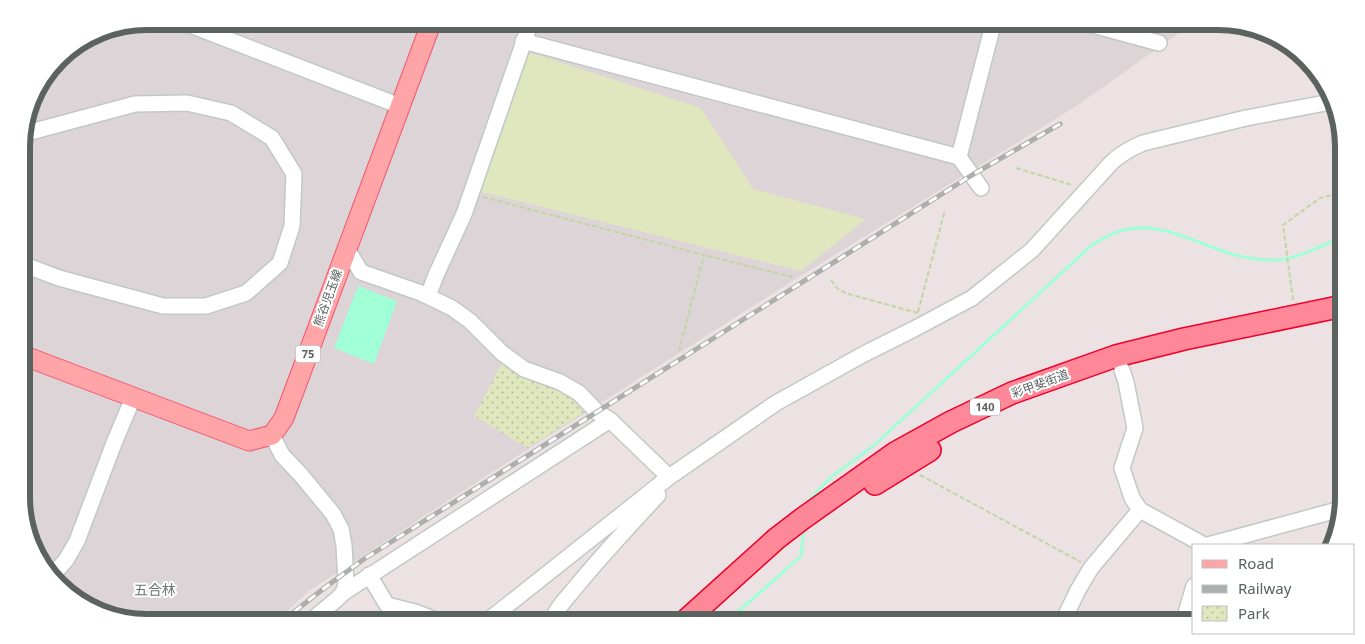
<svg xmlns="http://www.w3.org/2000/svg" width="1365" height="644" font-family="'Noto Sans','Noto Sans JP',sans-serif">
<style>
.industrial{fill:#dcd4d6}
.green{fill:#e0e6be}
.park{fill:url(#park-dots)}
.water{fill:#a0ffd6}
.lines{fill:none;stroke-linecap:round;stroke-linejoin:round}
.stream{stroke:#a0ffd6;stroke-width:3}
.minor-casing{stroke:#c1c9c6;stroke-width:18}
.major-casing{stroke:#f3556e;stroke-width:21}
.highway-casing{stroke:#ef002c;stroke-width:24}
.path{stroke:#c0d6a0;stroke-width:2;stroke-dasharray:5 2.5;stroke-linecap:butt}
.minor{stroke:#fff;stroke-width:15}
.major{stroke:#ffa5a8;stroke-width:19}
.highway{stroke:#fe8897;stroke-width:21}
.rail-casing{stroke:#adafae;stroke-width:5}
.rail{stroke:#fff;stroke-width:3;stroke-dasharray:9;stroke-linecap:butt}
.labels{text-anchor:middle;stroke-width:4;stroke-linejoin:round;paint-order:stroke}
.shield{fill:#fff;stroke:#8c9290;stroke-width:1}
.shield-label{font-size:11px;font-weight:bold;fill:#5a6360}
.street-label{font-size:12px;fill:#5a6360;stroke:#fff}
.neighbourhood-label{font-size:14px;fill:#6b7571;stroke:#fff}
.rim{fill:none;stroke:#5a6360;stroke-width:6}
</style>
<defs>
<pattern id="park-dots" width="8" height="8" patternUnits="userSpaceOnUse" patternTransform="scale(1.25)"><rect width="8" height="8" fill="#e0e6be"/><path d="M2 2h.1M6 6h.1" fill="none" stroke="#b9be9e" stroke-width="1.8" stroke-linecap="round"/></pattern>
</defs>
<rect width="100%" height="100%" fill="#ede2e3"/>
<!-- industrial -->
<path class="industrial" d="M147,21H1196L1075,107L794,280L486,476L309,591L274,623H147L98,613L47,573L22,514V138L34,91L64,53L99,31Z"/>
<!-- green -->
<path class="green" d="M525,51L701,108L753,189L866,219L801,271L478,191Z"/>
<!-- park -->
<path class="park" d="M504,359L559,384L588,410L528,448L474,416Z"/>
<!-- water -->
<path class="water" d="M358,286L397,301L374,364L334,348Z"/>
<g class="lines">
<!-- stream -->
<g class="stream">
<path d="M807,504L808,501L830,478L873,446L1093,244C1103,239 1113,232 1124,230C1157,222 1187,238 1217,249C1235,256 1254,260 1273,260C1295,261 1322,244 1343,238"/>
<path d="M725,623L772,582L801,556L804,528"/>
</g>
<!-- minor casing -->
<g class="minor-casing">
<g id="minor">
<path d="M180,21L400,106"/>
<path d="M1078,21L1159,43"/>
<path d="M523,41L959,157L981,188"/>
<path d="M959,157L994,21"/>
<path d="M347,249L361,272L421,293L452,308L470,321L502,353L524,369L560,382L579,393L597,412L610,420L669,477"/>
<path d="M22,264L59,278L163,306H206L246,293L280,263L292,226L294,174L272,138L231,113L187,103L135,104L23,134"/>
<path d="M428,296L436,275L464,214L531,21"/>
<path d="M1122,370L1126,382L1135,428L1122,468L1132,498L1140,510L1204,545"/>
<path d="M272,435L282,455L301,475L333,514L341,529L344,545L346,584L343,593L336,600L308,623"/>
<path d="M1208,545L1341,509"/>
<path d="M369,575L387,605L415,612L443,623"/>
<path d="M51,577L66,560L77,541L114,443L133,398"/>
<path d="M343,593L610,420"/>
<path d="M485,623L669,477L776,403L864,354L914,329L972,298L1032,250L1112,162C1122,153 1131,148 1143,143L1246,118L1331,102"/>
<path d="M552,623C554,610 567,598 575,588C602,555 630,525 658,495"/>
<path d="M1062,623L1078,590L1091,568L1140,510"/>
<path d="M1183,623L1194,586"/>
</g>
</g>
<!-- major casing -->
<g class="major-casing">
<path id="major" d="M22,355L249,441L272,435L284,418L432,21"/>
</g>
<!-- highway casing -->
<g class="highway-casing">
<g id="highway">
<path d="M875,484L930,450"/>
<path d="M683,623L776,539L802,519L895,453L951,422L1012,393L1116,356L1184,339L1343,306"/>
</g>
</g>
<!-- path -->
<g class="path">
<path d="M1016,168L1072,185"/>
<path d="M483,197L704,255L793,277"/>
<path d="M831,280L837,288L845,293L918,313"/>
<path d="M1293,300L1283,225L1320,198L1343,192"/>
<path d="M918,312L945,210"/>
<path d="M679,351L704,255"/>
<path d="M920,475L1081,562"/>
</g>
<!-- minor -->
<use href="#minor" class="minor"/>
<!-- major -->
<use href="#major" class="major"/>
<!-- highway -->
<use href="#highway" class="highway"/>
<!-- rail casing -->
<g class="rail-casing">
<path id="rail" d="M280,623L323,589L364,559L972,175L1060,124"/>
</g>
<!-- rail -->
<use href="#rail" class="rail"/>
</g>
<g class="labels">
<!-- shield labels -->
<g class="shield">
<rect x="295.5" y="345.5" width="25" height="17" rx="4"/>
<rect x="970" y="398.5" width="30" height="17" rx="4"/>
</g>
<g class="shield-label">
<text x="308" y="358">75</text>
<text x="985" y="411">140</text>
</g>
<!-- street labels -->
<g class="street-label">
<text transform="translate(328 298) rotate(-70)" y="4">熊谷児玉線</text>
<text transform="translate(1040 384) rotate(-20)" y="4">彩甲斐街道</text>
</g>
<!-- neighbourhood labels -->
<g class="neighbourhood-label">
<text x="155" y="595">五合林</text>
</g>
</g>
<!-- crop -->
<path d="M0 0H1365V644H0ZM147 30H1218A117 117 0 0 1 1335 147V497A117 117 0 0 1 1218 614H147A117 117 0 0 1 30 497V147A117 117 0 0 1 147 30Z" fill="#fff" fill-rule="evenodd"/>
<path class="rim" d="M147 30H1218A117 117 0 0 1 1335 147V497A117 117 0 0 1 1218 614H147A117 117 0 0 1 30 497V147A117 117 0 0 1 147 30Z"/>
<!-- legend -->
<rect x="1192" y="544" width="162" height="90" fill="#ffffff" stroke="#bdc1bf"/>
<rect x="1202" y="560" width="25" height="8" fill="#ffa5a8" stroke="#bdc1bf"/>
<text x="1238" y="569" font-size="15" fill="#5a6360">Road</text>
<rect x="1202" y="585" width="25" height="8" fill="#adafae" stroke="#bdc1bf"/>
<text x="1238" y="594" font-size="15" fill="#5a6360">Railway</text>
<rect x="1202" y="606" width="25" height="15" fill="url(#park-dots)" stroke="#bdc1bf"/>
<text x="1238" y="619" font-size="15" fill="#5a6360">Park</text>
</svg>
